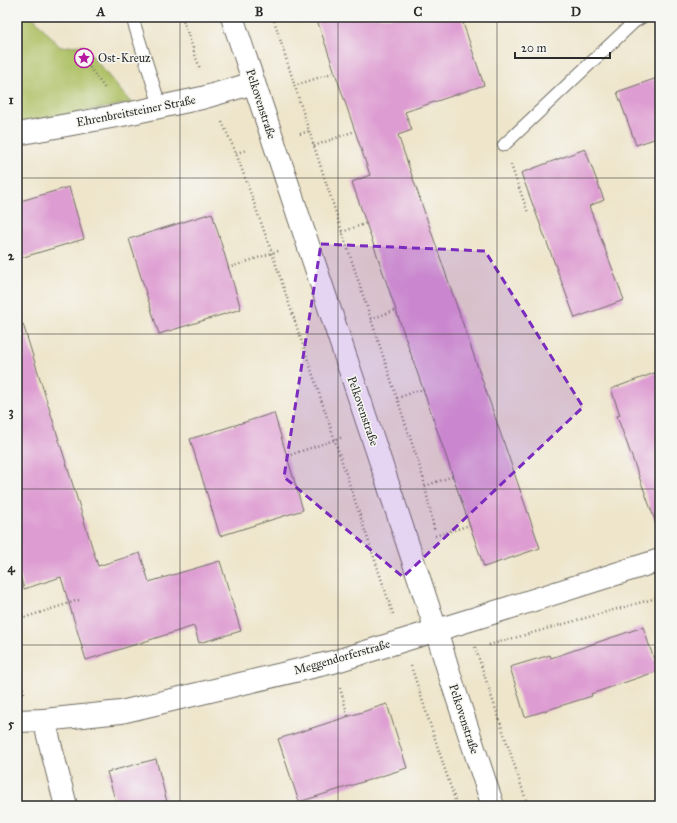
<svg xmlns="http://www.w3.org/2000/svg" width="677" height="823" font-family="'IM FELL Great Primer',serif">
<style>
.green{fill:#adc064;stroke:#6c7648}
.building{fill:#de9dd2}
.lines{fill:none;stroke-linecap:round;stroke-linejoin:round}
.service-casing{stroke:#6f6c63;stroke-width:14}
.minor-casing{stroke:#6f6c63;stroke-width:24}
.tertiary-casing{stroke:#6f6c63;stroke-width:24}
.path{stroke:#6f6c63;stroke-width:2.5;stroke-dasharray:1 3;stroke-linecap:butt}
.service{stroke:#fff;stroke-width:12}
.minor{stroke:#fff;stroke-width:22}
.tertiary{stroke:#fff;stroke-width:22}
.marked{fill:#7b2cbf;fill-opacity:0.2;stroke:#7b2cbf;stroke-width:3;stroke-dasharray:8 5;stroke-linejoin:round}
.grid{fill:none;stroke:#2b2b2b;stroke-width:1;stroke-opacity:0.55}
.labels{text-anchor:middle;stroke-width:3;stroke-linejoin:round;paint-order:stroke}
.poi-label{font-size:12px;fill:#2b2b2b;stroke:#f6f6f2;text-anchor:start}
.street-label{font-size:12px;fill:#2b2b2b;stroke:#f6f6f2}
.neatline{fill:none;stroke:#2b2b2b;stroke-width:1.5}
.grid-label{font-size:13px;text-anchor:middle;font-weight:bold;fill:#2b2b2b}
</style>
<rect width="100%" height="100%" fill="#f6f6f2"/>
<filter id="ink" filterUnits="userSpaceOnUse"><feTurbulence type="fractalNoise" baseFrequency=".025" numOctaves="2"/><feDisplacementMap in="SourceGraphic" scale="8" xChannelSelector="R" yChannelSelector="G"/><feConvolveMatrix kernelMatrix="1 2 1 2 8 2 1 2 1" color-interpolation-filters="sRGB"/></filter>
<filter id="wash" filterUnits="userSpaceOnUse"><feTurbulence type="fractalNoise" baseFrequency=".012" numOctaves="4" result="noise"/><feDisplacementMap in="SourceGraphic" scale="16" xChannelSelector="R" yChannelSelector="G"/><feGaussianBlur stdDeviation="0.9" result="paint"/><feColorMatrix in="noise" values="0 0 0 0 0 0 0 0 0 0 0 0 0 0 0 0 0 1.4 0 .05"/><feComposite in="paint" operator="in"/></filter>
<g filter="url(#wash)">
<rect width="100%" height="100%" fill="#eee5cb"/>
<!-- green -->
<path class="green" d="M17,17H33L60,47L83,45L131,103L17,124Z"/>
<g id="blocks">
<!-- building -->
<g class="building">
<path d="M316,17H461L484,85L405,112L412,130L398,135L540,548L484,567L352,182L370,175Z"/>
<path d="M660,77V137L636,145L617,92Z"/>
<path d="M585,149L604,200L589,206L624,300L575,318L521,173Z"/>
<path d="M69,187L84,239L17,259V202Z"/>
<path d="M212,213L241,309L159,334L129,239Z"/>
<path d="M23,324L98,566L140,553L149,582L220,561L241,631L199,643L194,626L86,660L61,577L24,589L17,565V325Z"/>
<path d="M660,371V525L657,526L617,416L620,415L611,389Z"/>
<path d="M274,413L303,510L220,536L190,439Z"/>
<path d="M643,627L658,671L591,694L592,696L525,717L510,667L550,655L551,658Z"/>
<path d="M387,704L407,768L299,802L278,739Z"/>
<path d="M156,759L168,806H117L107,772Z"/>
</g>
</g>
</g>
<g filter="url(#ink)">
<use href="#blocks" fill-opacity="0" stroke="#6f6c63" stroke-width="1"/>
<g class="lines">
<!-- service casing -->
<g class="service-casing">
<g id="service">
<path d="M132,17L160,106"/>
<path d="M504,145L634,22L642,17"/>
</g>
</g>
<!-- minor casing -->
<g class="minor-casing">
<g id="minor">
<path d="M17,134L122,115L202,98L254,83"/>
<path d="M44,720L66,806"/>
<path d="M17,721L44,720L121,712L333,662L486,615L660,560"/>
</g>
</g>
<!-- tertiary casing -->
<g class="tertiary-casing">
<path id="tertiary" d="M232,17L382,466L436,630L451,679L493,806"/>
</g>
<!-- path -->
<g class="path">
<path d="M182,17L200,69"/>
<path d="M273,17L309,131L423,477L434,529"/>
<path d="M85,61L106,90"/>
<path d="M294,86L335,72"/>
<path d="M222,122L236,153L272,253L393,614"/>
<path d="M300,134L309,131"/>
<path d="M314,146L355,131"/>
<path d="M236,153L247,150"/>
<path d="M511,165L528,213"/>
<path d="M342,232L367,223"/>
<path d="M228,268L281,250"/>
<path d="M371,319L396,310"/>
<path d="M397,398L423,389"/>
<path d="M287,456L343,437"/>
<path d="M425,486L453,476"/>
<path d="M435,536L470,525"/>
<path d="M17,620L79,600"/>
<path d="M489,645L660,597"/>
<path d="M475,647L528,806"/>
<path d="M411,666L457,806"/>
<path d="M17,669L24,693"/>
<path d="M340,688L348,716"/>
</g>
<!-- service -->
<use href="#service" class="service"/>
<!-- minor -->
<use href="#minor" class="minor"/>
<!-- tertiary -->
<use href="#tertiary" class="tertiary"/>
</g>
</g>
<!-- marked area -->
<path class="marked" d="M321,244L485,251L583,407L403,577L284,477Z"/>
<!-- grid -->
<path class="grid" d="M180,17V806M338,17V806M497,17V806M17,178H660M17,334H660M17,489H660M17,645H660"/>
<!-- icons -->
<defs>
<g id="sight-ring" transform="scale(1)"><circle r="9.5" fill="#f6f6f2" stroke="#b5179e" stroke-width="1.5"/><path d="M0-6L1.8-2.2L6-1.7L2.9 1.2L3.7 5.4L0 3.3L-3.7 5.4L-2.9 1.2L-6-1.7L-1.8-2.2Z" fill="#b5179e"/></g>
</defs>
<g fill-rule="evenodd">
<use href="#sight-ring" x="84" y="58"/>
</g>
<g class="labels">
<!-- poi labels -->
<g class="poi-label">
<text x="98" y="62">Ost-Kreuz</text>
</g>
<!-- street labels -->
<g class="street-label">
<text transform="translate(261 104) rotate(72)" y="4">Pelkovenstraße</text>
<text transform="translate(136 111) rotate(-11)" y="4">Ehrenbreitsteiner Straße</text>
<text transform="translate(363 411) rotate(71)" y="4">Pelkovenstraße</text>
<text transform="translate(342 657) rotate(-16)" y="4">Meggendorferstraße</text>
<text transform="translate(464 719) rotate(72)" y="4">Pelkovenstraße</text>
</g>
</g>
<!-- margin -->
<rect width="677" height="823" fill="none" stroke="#f6f6f2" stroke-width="44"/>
<!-- scale -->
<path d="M515 52v6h95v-6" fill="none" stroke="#2b2b2b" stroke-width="2"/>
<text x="521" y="52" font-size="12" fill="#2b2b2b" stroke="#f6f6f2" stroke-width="3" paint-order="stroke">20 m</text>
<rect x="22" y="22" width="633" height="779" class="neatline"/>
<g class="grid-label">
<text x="101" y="16">A</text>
<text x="259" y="16">B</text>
<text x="418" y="16">C</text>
<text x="576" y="16">D</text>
<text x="11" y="104">1</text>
<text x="11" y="260">2</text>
<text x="11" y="416">3</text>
<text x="11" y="572">4</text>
<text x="11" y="728">5</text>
</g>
</svg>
